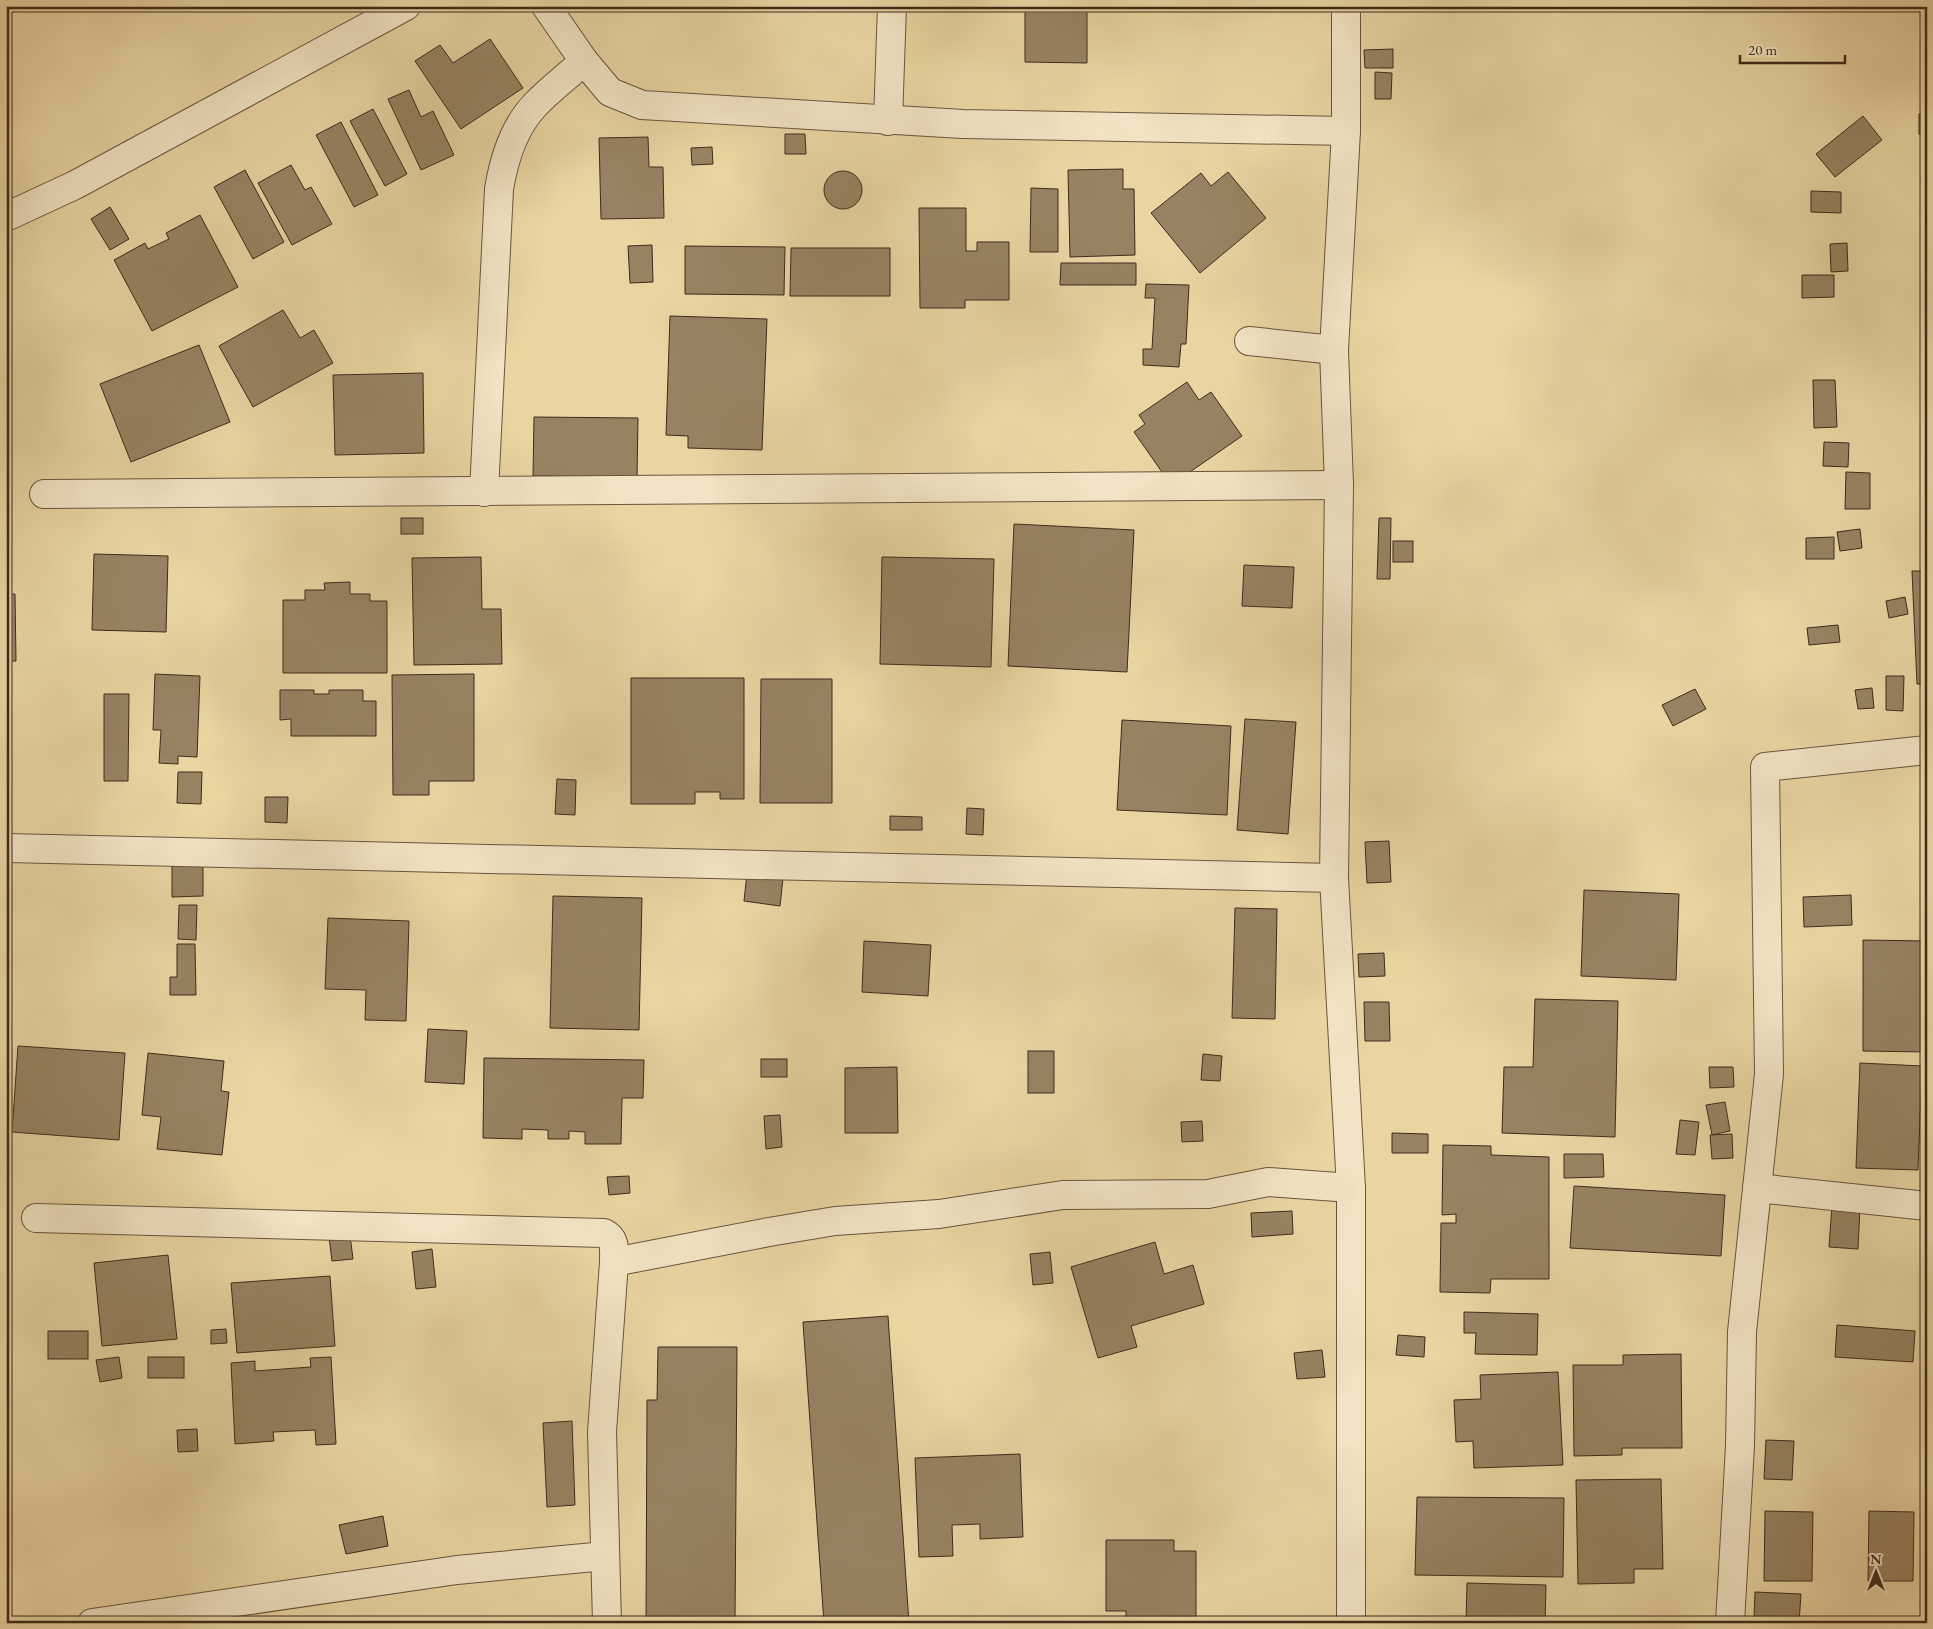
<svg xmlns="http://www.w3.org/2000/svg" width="1933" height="1629" font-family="'EB Garamond',serif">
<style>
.building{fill:#978362;stroke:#3e2b1c}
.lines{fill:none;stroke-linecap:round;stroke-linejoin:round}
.street-casing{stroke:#69553e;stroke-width:30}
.street{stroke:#f1e3c3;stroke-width:28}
</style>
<rect width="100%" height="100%" fill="#e9d4a2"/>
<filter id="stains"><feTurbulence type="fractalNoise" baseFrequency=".004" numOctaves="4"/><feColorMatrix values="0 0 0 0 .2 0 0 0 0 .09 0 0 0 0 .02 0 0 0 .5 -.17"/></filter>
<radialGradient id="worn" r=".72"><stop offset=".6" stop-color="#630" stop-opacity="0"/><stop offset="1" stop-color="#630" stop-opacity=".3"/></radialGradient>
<!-- building -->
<g class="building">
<path d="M1025,6H1087V63L1025,62Z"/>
<path d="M490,39L523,88L461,129L415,61L440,45L453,63Z"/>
<path d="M1393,49V68H1365L1364,50Z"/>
<path d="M1375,72L1392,73L1391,99H1375Z"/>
<path d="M409,90L421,117L433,111L454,155L421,170L388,99Z"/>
<path d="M373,109L407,174L385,186L350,121Z"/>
<rect x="1919" y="114" width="8" height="20"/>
<path d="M1863,116L1882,140L1835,177L1816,154Z"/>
<path d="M341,122L378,195L354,207L316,135Z"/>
<path d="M785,134H805L806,154H785Z"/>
<path d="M648,137L649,167H663L664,218L601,219L599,138Z"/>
<path d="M712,147L713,164L692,165L691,148Z"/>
<path d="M291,165L305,190L311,187L332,224L292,245L258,183Z"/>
<path d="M1123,169V189H1134L1135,255L1070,257L1068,170Z"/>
<path d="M245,170L284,242L253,259L214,187Z"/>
<circle cx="843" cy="190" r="19"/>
<path d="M1228,172L1266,218L1200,273L1151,213L1201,173L1211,186Z"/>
<path d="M1921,177H1927V195L1922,196Z"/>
<path d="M1031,188L1058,189V252H1030Z"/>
<path d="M1811,191L1841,192V213L1811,212Z"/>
<path d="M110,207L129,239L110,250L91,219Z"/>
<path d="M919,208H966V251H977V242H1009V300H965V308H920Z"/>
<path d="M200,215L238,287L152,331L114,260L145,243L148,249L169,239L166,233Z"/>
<path d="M1847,243L1848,271L1831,272L1830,244Z"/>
<path d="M652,245L653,282L630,283L628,246Z"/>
<path d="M685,246L785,247L784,295L685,294Z"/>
<path d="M791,248H890V296H790Z"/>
<path d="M1061,263H1136V285H1060Z"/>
<path d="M1802,275H1834V297L1802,298Z"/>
<path d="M1146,284L1189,285L1186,344H1181L1179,367L1143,365V349H1152L1155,298H1145Z"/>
<path d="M283,310L300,338L314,330L333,363L253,407L219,346Z"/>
<path d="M670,316L767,319L762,450L688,448V436L666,435Z"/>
<path d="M199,345L230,422L131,462L100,384Z"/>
<path d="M423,373L424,453L335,455L333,375Z"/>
<path d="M1813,380H1835L1837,427L1814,428Z"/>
<path d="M1187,382L1199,400L1211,392L1242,436L1171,485L1134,432L1145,424L1139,415Z"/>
<path d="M534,417L638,418L637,477L533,476Z"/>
<path d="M1824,442L1849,443L1848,467L1823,466Z"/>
<path d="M1846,472L1870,473V509H1845Z"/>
<rect x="401" y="518" width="22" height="16"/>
<path d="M1379,518H1391L1390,579H1377Z"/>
<path d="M1014,524L1134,530L1127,672L1008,666Z"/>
<path d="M1860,529L1862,548L1840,551L1837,532Z"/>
<path d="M1834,537V559H1806V538Z"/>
<rect x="1393" y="541" width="20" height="21"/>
<path d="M94,554L168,556L166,632L92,630Z"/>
<path d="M481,557L482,609H501L502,664L414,665L412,558Z"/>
<path d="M882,557L994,559L991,667L880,664Z"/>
<path d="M1244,565L1294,567L1292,608L1242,606Z"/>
<path d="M1912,571H1927V684H1917Z"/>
<path d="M350,582V594H370V601H387V673H283V600H305V590H325L324,583Z"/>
<path d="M6,594H15L16,661H6Z"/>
<path d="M1905,597L1908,614L1889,618L1886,601Z"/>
<path d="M1838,625L1840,642L1809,645L1807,628Z"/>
<path d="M155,674L200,676L197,757L178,756V764L159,763L161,730H153Z"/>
<path d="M474,674V781H429V795H393L392,675Z"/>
<path d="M1886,676H1904L1903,711L1886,710Z"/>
<path d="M631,678H744V799H720V792H695V804H631Z"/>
<path d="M761,679H832V803H760Z"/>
<path d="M1872,688L1874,708L1858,709L1855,690Z"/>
<path d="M1695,689L1706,709L1673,726L1662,705Z"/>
<path d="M280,690H314V694H329V690H363V701H376V736H291V719L280,720Z"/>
<path d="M104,694H129L128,781H104Z"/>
<path d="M1245,719L1296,722L1288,834L1237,830Z"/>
<path d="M1122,720L1231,726L1227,815L1117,810Z"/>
<path d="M178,772H202L201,804L177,803Z"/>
<path d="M557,779L576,780L575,815L555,814Z"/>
<path d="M265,797H288L287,823L265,822Z"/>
<path d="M967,808L984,809L983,835L966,834Z"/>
<path d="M890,816L922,817V830H890Z"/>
<path d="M1389,841L1391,882L1367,883L1365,842Z"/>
<path d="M172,864H203V896L172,897Z"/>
<path d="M747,873L783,878L780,906L744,901Z"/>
<path d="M1584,890L1679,894L1676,980L1581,976Z"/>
<path d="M1851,895L1852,925L1804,927L1803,897Z"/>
<path d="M553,896L642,898L639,1030L550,1028Z"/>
<path d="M179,905H197L196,940L178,939Z"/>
<path d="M1235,908L1277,909L1275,1019L1232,1018Z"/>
<path d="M328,918L409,921L406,1021L365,1020L366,990L325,989Z"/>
<path d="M1863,940L1927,941V1052L1863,1051Z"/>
<path d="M864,941L931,945L928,996L862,992Z"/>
<path d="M177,944H195L196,995H170V977H177Z"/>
<path d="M1384,953L1385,976L1359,977L1358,954Z"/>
<path d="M1535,999L1618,1001L1615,1137L1502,1133L1504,1067H1533Z"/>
<path d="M1364,1002H1389L1390,1041H1365Z"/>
<path d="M428,1029L467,1031L464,1084L425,1082Z"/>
<path d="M18,1046L125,1053L119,1140L12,1132Z"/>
<rect x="1028" y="1051" width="26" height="42"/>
<path d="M148,1053L224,1061L221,1091L229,1092L222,1155L157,1149L161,1117L142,1115Z"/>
<path d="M1203,1054L1222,1056L1220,1081L1201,1080Z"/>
<path d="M484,1058L644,1060L643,1098H622L621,1144H585V1132L569,1131V1139H548V1130L522,1129V1139L483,1138Z"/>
<rect x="761" y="1059" width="26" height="18"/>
<path d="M1860,1063L1922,1066L1918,1170L1856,1168Z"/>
<path d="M897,1067L898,1133H845V1068Z"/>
<path d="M1709,1067H1733L1734,1087L1710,1088Z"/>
<path d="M1725,1102L1730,1131L1712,1135L1706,1105Z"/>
<path d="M780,1115L782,1147L766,1149L764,1116Z"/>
<path d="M1680,1120L1699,1122L1695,1155L1676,1154Z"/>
<path d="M1202,1121L1203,1141L1182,1142L1181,1122Z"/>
<path d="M1392,1133L1428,1134V1153H1392Z"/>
<path d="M1732,1134L1733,1158L1712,1159L1710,1135Z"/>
<path d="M1443,1145L1491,1146V1155L1549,1157V1279H1491L1490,1293L1440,1292L1441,1223H1456V1214L1442,1215Z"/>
<path d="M1564,1154H1603L1604,1177L1564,1178Z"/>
<path d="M629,1176L630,1193L609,1195L607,1177Z"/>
<path d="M1574,1186L1725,1195L1721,1256L1570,1248Z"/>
<path d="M1832,1205L1860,1207L1858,1249L1829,1247Z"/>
<path d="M1292,1211L1293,1234L1252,1237L1251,1213Z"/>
<path d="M350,1235L353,1259L332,1261L329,1237Z"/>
<path d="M1155,1242L1164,1274L1193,1265L1204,1304L1131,1326L1137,1347L1098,1358L1071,1267Z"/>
<path d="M432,1249L436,1287L416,1289L412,1252Z"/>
<path d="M1050,1252L1053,1283L1033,1285L1030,1254Z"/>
<path d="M168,1255L177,1339L102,1346L94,1263Z"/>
<path d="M330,1276L335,1346L237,1353L231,1283Z"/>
<path d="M1464,1312L1538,1314L1537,1355L1475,1354L1476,1333H1464Z"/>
<path d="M888,1316L909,1623H824L803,1322Z"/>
<path d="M1837,1325L1915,1331L1913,1362L1835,1357Z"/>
<path d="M226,1329L227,1343L211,1344V1330Z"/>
<rect x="48" y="1331" width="40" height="28"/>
<path d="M1398,1335L1425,1337L1424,1357L1396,1355Z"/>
<path d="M658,1347H737L735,1623H646L647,1400H657Z"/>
<path d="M1322,1350L1325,1377L1297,1379L1294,1353Z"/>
<path d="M1681,1354L1682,1448H1622V1455L1574,1456L1573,1365H1623V1355Z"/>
<path d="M119,1357L122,1378L100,1382L96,1360Z"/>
<rect x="148" y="1357" width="36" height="21"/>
<path d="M331,1357L336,1444L316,1445L315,1430L273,1432L274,1441L235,1444L231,1363L255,1361V1371L311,1367L310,1358Z"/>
<path d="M1558,1372L1563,1465L1474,1468L1473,1441L1456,1442L1454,1400L1481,1399L1480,1375Z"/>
<path d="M572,1421L575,1505L547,1507L543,1423Z"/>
<path d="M197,1429L198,1451L178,1452L177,1430Z"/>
<path d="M1766,1440L1794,1441L1792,1480L1764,1479Z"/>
<path d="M1020,1454L1023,1537L980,1539V1524L952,1525L953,1556L919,1557L915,1458Z"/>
<path d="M1661,1479L1663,1569H1634V1583L1578,1584L1576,1480Z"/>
<path d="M1417,1497L1564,1498L1563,1577L1415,1575Z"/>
<path d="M1765,1511L1813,1512L1812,1581H1764Z"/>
<path d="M1869,1511L1914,1512L1913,1581H1868Z"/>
<path d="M383,1516L388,1546L346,1554L339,1525Z"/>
<path d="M1106,1540H1174V1551H1196V1619H1126V1611H1106Z"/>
<path d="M1467,1583L1546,1585L1545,1623H1466Z"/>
<path d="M1755,1592L1801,1594L1799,1623L1754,1620Z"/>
</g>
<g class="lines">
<!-- street casing -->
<g class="street-casing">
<g id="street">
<path d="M546,6L584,61L610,92L642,105L963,124L1346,131"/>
<path d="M1346,6V131L1334,350L1339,485L1334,878L1351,1188V1623"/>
<path d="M888,121L892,6"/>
<path d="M6,217L75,185L406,6"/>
<path d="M1249,341L1334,350"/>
<path d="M484,492L499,189C504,159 514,127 535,105C550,89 568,76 584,61"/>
<path d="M44,494L1339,485"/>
<path d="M6,848L1334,878"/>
<path d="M1757,1188L1927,1206"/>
<path d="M36,1218L604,1233C616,1239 614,1249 614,1262L602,1432L607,1623"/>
<path d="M614,1262L769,1232L835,1221L939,1214L1063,1195L1208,1194L1268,1182L1351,1188"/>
<path d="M92,1623L457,1570L605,1556"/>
<path d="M1730,1623L1740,1446L1742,1332L1769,1074L1765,767L1927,750"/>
</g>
</g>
<!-- street -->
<use href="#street" class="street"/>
</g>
<!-- margin -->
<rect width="1933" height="1629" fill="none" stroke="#e9d4a2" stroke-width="25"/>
<rect x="8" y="8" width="1918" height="1614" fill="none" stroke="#3e2b1c" stroke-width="2.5"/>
<rect x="12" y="12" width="1908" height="1604" fill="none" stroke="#3e2b1c"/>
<!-- north arrow -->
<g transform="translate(1876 1572)" stroke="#f1e3c3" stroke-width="4" paint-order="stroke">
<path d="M0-4L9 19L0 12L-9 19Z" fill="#3e2b1c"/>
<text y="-8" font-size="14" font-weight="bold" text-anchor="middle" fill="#3e2b1c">N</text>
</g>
<!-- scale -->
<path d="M1740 55v8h105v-8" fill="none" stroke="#3e2b1c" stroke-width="2.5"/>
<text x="1748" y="55" font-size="15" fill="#3e2b1c" stroke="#f1e3c3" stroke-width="4" paint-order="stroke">20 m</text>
<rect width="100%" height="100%" filter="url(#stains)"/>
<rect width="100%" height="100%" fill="url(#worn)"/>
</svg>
